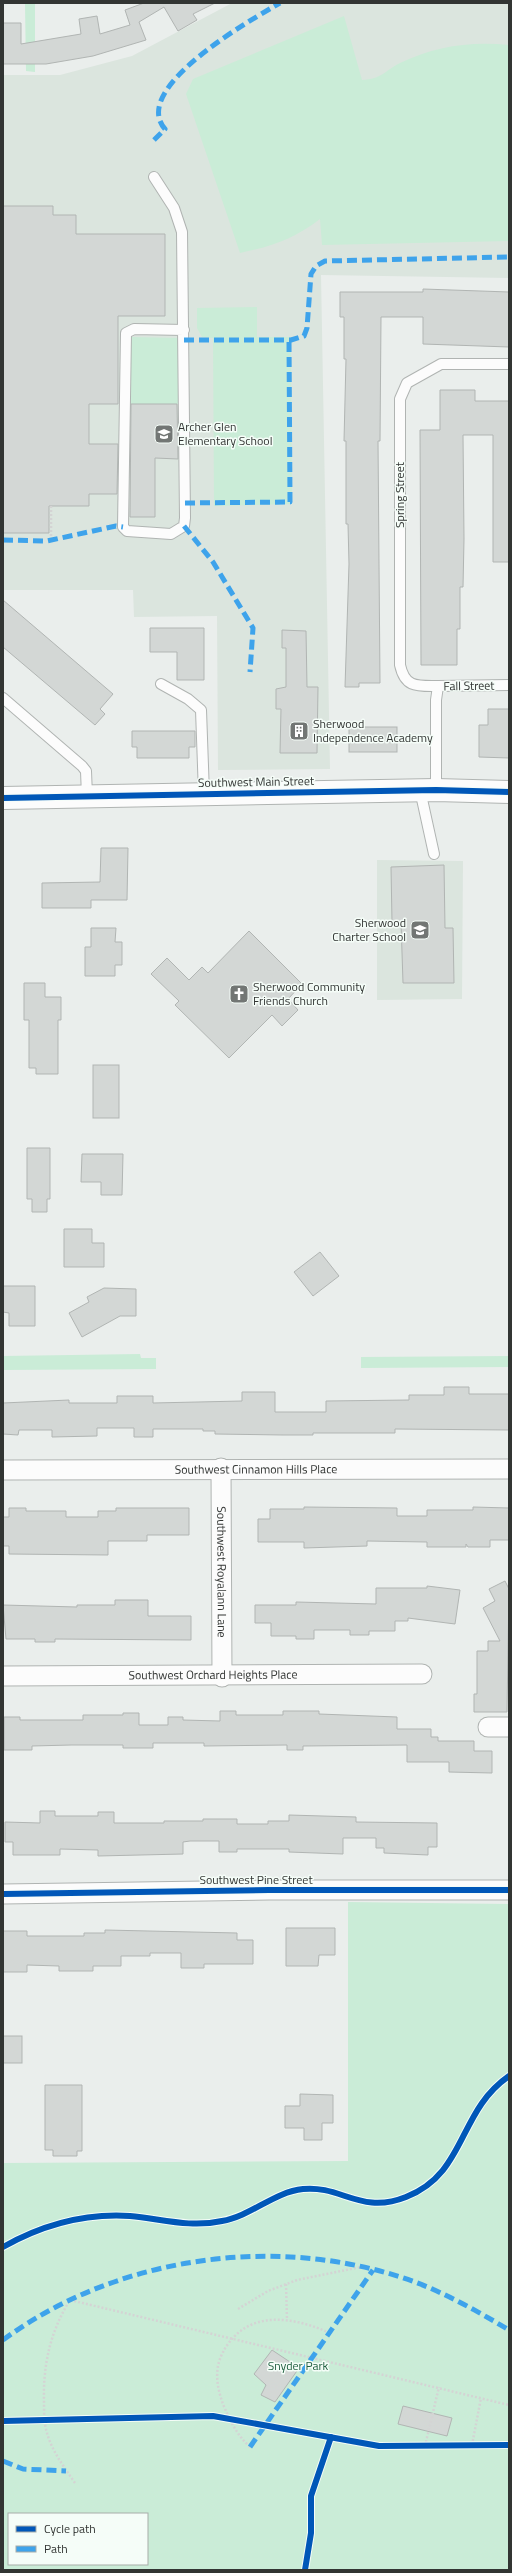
<svg xmlns="http://www.w3.org/2000/svg" width="512" height="2573" font-family="'Titillium Web',sans-serif">
<style>
.built{fill:#dbe5de}
.green{fill:#caecd7;fill-rule:evenodd}
.building{fill:#d3d7d5;stroke:#b1b5b3}
.lines{fill:none;stroke-linecap:round;stroke-linejoin:round}
.service-casing{stroke:#b0b4b2;stroke-width:12}
.minor-casing{stroke:#b0b4b2;stroke-width:21}
.tertiary-casing{stroke:#b0b4b2;stroke-width:24}
.path{stroke:#d4d4d4;stroke-width:2.5;stroke-dasharray:2 2;stroke-linecap:butt}
.service{stroke:#fcfcfc;stroke-width:10}
.minor{stroke:#fcfcfc;stroke-width:19}
.tertiary{stroke:#fcfcfc;stroke-width:22}
.quiet{stroke:#3ea3eb;stroke-width:5;stroke-dasharray:10 5;stroke-linecap:butt}
.cycleway-casing{stroke:#f5fdf8;stroke-width:8}
.cycleway{stroke:#0057b8;stroke-width:6}
.labels{text-anchor:middle;stroke-width:3;stroke-linejoin:round;paint-order:stroke}
.poi-label{font-size:12px;fill:#323533;stroke:#f5fdf8;text-anchor:start}
.street-label{font-size:12px;fill:#323533;stroke:#f5fdf8}
.park-label{font-size:12px;fill:#1f5f3f;stroke:#f5fdf8}
</style>
<rect width="100%" height="100%" fill="#eaeeec"/>
<!-- built -->
<g class="built">
<path d="M232,3H509V278L321,275L330,769L218,770L217,616L134,617L133,590H3V75H60L132,56Z"/>
<path d="M377,860L463,861L462,999L377,1000Z"/>
</g>
<!-- green -->
<g class="green">
<path d="M25,4H35V72L26,71Z"/>
<path d="M344,16L362,80C382,79 384,71 400,63C435,46 471,41 509,45V241L322,245L320,219C294,239 273,246 240,253L186,94L193,79Z"/>
<path d="M257,307V337H291L292,504L214,506L213,338L202,337L197,328V308Z"/>
<path d="M131,337L180,338L181,404H131Z"/>
<path d="M140,1354L141,1358H156V1369L3,1370V1356Z"/>
<path d="M509,1356V1367L361,1368V1357Z"/>
<path d="M348,1902L509,1904V2570H3V2163L348,2161ZM9,2514H147V2564H9Z"/>
</g>
<!-- building -->
<g class="building">
<path d="M144,3H215L193,14L197,20L178,31L164,7L139,22L146,40L93,56L46,64H3V23H21V44L81,34L79,19L97,16L100,34L130,25L125,10Z"/>
<path d="M3,206H53V215H76V234H165V316H118V404H89V444H118L117,494H89V506H49V533H3Z"/>
<path d="M423,289L509,292V347L423,344V317H381L380,441H378L380,683H359V687H345L349,564L348,524H346V441H344L346,359H344V317H340V292H423Z"/>
<path d="M440,390H475V401H509V562H493V435H463L464,539L463,587H460V629H457V665H421L420,430H440Z"/>
<path d="M131,404H177L178,459L155,458V517H130Z"/>
<path d="M3,600L113,694L100,709L105,714L95,725L3,647Z"/>
<path d="M150,628H204V680H177V652H150Z"/>
<path d="M282,630L306,631L307,687H318L317,753H280L281,709H276V689L286,687V648H282Z"/>
<path d="M488,709H509V758L479,757V725H488Z"/>
<rect x="349" y="727" width="48" height="25"/>
<path d="M132,731H195V747H189V758H137V747H132Z"/>
<path d="M101,848H128L127,900H91V908H42V883L100,882Z"/>
<path d="M444,865L445,928H453L454,983H403L401,922H392L391,867Z"/>
<path d="M91,928H116L115,942H122V965H115V976H85V947H91Z"/>
<path d="M249,931L302,984L288,999L298,1010L282,1026L272,1015L229,1058L175,1005L179,1001L151,974L167,958L189,980L202,967L208,973Z"/>
<path d="M24,983H45V997H61V1020H58V1074H36V1068H29V1020H24Z"/>
<rect x="93" y="1065" width="26" height="53"/>
<path d="M27,1148H50V1199H47V1212H32V1199H27Z"/>
<path d="M82,1154H123L122,1195H101V1182H81Z"/>
<path d="M64,1229H92V1243H104V1267H64Z"/>
<path d="M320,1252L339,1276L313,1296L294,1272Z"/>
<path d="M3,1286H35V1326H9V1313L3,1312Z"/>
<path d="M104,1288L136,1289V1316H120L82,1337L69,1313L89,1302L87,1297Z"/>
<path d="M444,1387H469V1394H509V1430L395,1429V1433H313V1435H283L215,1434V1431H203V1429H153V1437H134V1428H97V1436L52,1437V1430H19L18,1435L3,1434V1403L69,1400V1403H117V1396H153V1403L242,1401V1392H275V1412H326V1401L409,1400V1395H444Z"/>
<path d="M304,1507L397,1508V1516H427V1510H473V1507L509,1508V1540H490V1547H468L466,1544V1547H427V1542L367,1541V1546L304,1548V1542H258V1519H270V1509H304Z"/>
<path d="M9,1508H26V1511H66V1517H98V1511H116V1508H189V1535H147V1541H108V1555L9,1554V1546H3V1517H9Z"/>
<path d="M505,1581L509,1589L507,1712H474V1694H477V1651H488V1641H500L483,1608L495,1601L489,1589Z"/>
<path d="M427,1586L460,1590L455,1624L408,1618V1621H395V1631H369V1635H350V1630H314V1639H296V1636H271V1623H255V1605H296V1602L376,1604V1588H427Z"/>
<path d="M115,1600H148V1616H191V1640L55,1639V1642H35V1639H6L3,1605L77,1607V1605H115Z"/>
<path d="M220,1711H236V1715H283V1711H319V1714L397,1717V1729H431V1737H438V1741H474V1751H492V1773L449,1772V1762H407V1745L303,1746V1750H287V1745L204,1746V1743H153V1748H123V1745H71L32,1746V1750H4V1717H20V1720H83V1715H123V1713H139V1725H168V1717H183V1720L220,1721Z"/>
<path d="M40,1811H55V1816H98V1812H114V1823H164V1821H203V1819H237V1824H268V1821H289V1815L356,1817V1822L437,1823V1847H428V1855L384,1853V1848H376V1838H343V1854L289,1852V1849H237V1852H219V1841H190L183,1842V1854L98,1856V1850L60,1849V1855H13V1842H5V1822L40,1823Z"/>
<path d="M286,1928H335V1955H319L318,1966H286Z"/>
<path d="M105,1930L237,1933V1940H253V1964H204V1968H181V1953H150V1956H121V1966H93V1971H59V1966L27,1965V1972H3V1931H27V1936H84V1933H105Z"/>
<rect x="3" y="2036" width="19" height="27"/>
<path d="M45,2085H82V2151H77V2156H53V2150H45Z"/>
<path d="M300,2094L333,2095V2123H322V2140H304V2128H285V2106H300Z"/>
<path d="M272,2350L299,2368L275,2402L261,2395L266,2385L254,2374Z"/>
<path d="M403,2406L452,2418L447,2436L398,2424Z"/>
</g>
<g class="lines">
<!-- service casing -->
<g class="service-casing">
<g id="service">
<path d="M154,177L174,208L182,232L185,518L184,526L171,534L127,531L123,527L126,333L134,329L184,330"/>
<path d="M161,684L188,699L201,710L204,794"/>
<path d="M438,686C417,686 405,688 400,665V399L407,383L441,364H509"/>
<path d="M3,698L82,766L86,771L87,796"/>
<path d="M420,790L434,854"/>
<path d="M436,790V700L438,686L509,685"/>
</g>
</g>
<!-- minor casing -->
<g class="minor-casing">
<g id="minor">
<path id="s1" d="M221,1468L222,1677"/>
<path id="s2" d="M3,1470L509,1469"/>
<path id="s3" d="M3,1676L422,1674"/>
<path d="M488,1727H509"/>
<path d="M3,1894L269,1890H509"/>
</g>
</g>
<!-- tertiary casing -->
<g class="tertiary-casing">
<path id="tertiary" d="M3,798L436,790L509,792"/>
</g>
<!-- path -->
<g class="path">
<path d="M51,506V540"/>
<path d="M286,2284L287,2319"/>
<path d="M238,2309L268,2291L297,2280L361,2267"/>
<path d="M472,2445L481,2398"/>
<path d="M425,2446L439,2387"/>
<path d="M250,2447C237,2435 230,2421 223,2404C215,2382 214,2363 228,2344C253,2309 296,2318 330,2333"/>
<path d="M75,2483C64,2467 52,2451 47,2433C44,2423 44,2412 44,2402C43,2365 50,2332 70,2300L509,2405"/>
</g>
<!-- service -->
<use href="#service" class="service"/>
<!-- minor -->
<use href="#minor" class="minor"/>
<!-- tertiary -->
<use href="#tertiary" class="tertiary"/>
<!-- quiet -->
<g class="quiet">
<path d="M154,140L165,129C129,88 254,18 280,3"/>
<path d="M184,340H291L304,336L307,328L311,274L316,266L325,261L509,257"/>
<path d="M185,503L290,502L289,340"/>
<path d="M184,526L213,562L253,628L250,672"/>
<path d="M3,540L47,541L116,526L123,527"/>
<path d="M3,2340C118,2255 281,2233 415,2282C447,2294 479,2312 509,2330"/>
<path d="M250,2447L373,2270"/>
<path d="M3,2461L23,2469L66,2471"/>
</g>
<!-- cycleway casing -->
<g class="cycleway-casing">
<g id="cycleway">
<path d="M3,798L436,790L509,792"/>
<path d="M3,1894L269,1890H509"/>
<path d="M3,2247C42,2225 84,2213 130,2216C162,2219 190,2228 222,2221C251,2216 274,2192 303,2189C341,2185 361,2215 406,2197C467,2173 457,2112 509,2076"/>
<path d="M3,2421L213,2416L379,2446L509,2445"/>
<path d="M305,2570L311,2533V2496L331,2437"/>
</g>
</g>
<!-- cycleway -->
<use href="#cycleway" class="cycleway"/>
</g>
<!-- icons -->
<defs>
<g id="school-square" transform="scale(1)"><rect x="-9" y="-9" width="18" height="18" rx="4" fill="#727674" stroke="#f5fdf8"/><path d="M0-5L7-2L0 1L-7-2ZM-4 1L0 2.5L4 1V4Q0 6-4 4Z" fill="#fff"/></g>
<g id="building-square" transform="scale(1)"><rect x="-9" y="-9" width="18" height="18" rx="4" fill="#727674" stroke="#f5fdf8"/><path d="M-4-6H4V6H1V3H-1V6H-4ZM-2.5-4.3h1.7v1.8h-1.7ZM.8-4.3h1.7v1.8H.8ZM-2.5-1h1.7V.8h-1.7ZM.8-1h1.7V.8H.8Z" fill="#fff"/></g>
<g id="church-square" transform="scale(1)"><rect x="-9" y="-9" width="18" height="18" rx="4" fill="#727674" stroke="#f5fdf8"/><path d="M-1.2-6h2.4v3.5h3.3v2.4h-3.3V6h-2.4V-.1h-3.3v-2.4h3.3Z" fill="#fff"/></g>
</defs>
<g fill-rule="evenodd">
<use href="#school-square" x="164" y="434"/>
<use href="#building-square" x="299" y="731"/>
<use href="#school-square" x="420" y="930"/>
<use href="#church-square" x="239" y="994"/>
</g>
<g class="labels">
<!-- poi labels -->
<g class="poi-label">
<text x="178" y="431">Archer Glen<tspan x="178" dy="14">Elementary School</tspan></text>
<text x="313" y="728">Sherwood<tspan x="313" dy="14">Independence Academy</tspan></text>
<text x="406" y="927" text-anchor="end">Sherwood<tspan x="406" dy="14">Charter School</tspan></text>
<text x="253" y="991">Sherwood Community<tspan x="253" dy="14">Friends Church</tspan></text>
</g>
<!-- street labels -->
<g class="street-label">
<text transform="translate(400 495) rotate(-90)" y="4">Spring Street</text>
<text transform="translate(469 686) rotate(-1)" y="4">Fall Street</text>
<text transform="translate(256 782) rotate(-1)" y="4">Southwest Main Street</text>
<text dy="4" stroke="none"><textPath href="#s2" startOffset="253">Southwest Cinnamon Hills Place</textPath></text>
<text dy="4" stroke="none"><textPath href="#s1" startOffset="104">Southwest Royalann Lane</textPath></text>
<text dy="4" stroke="none"><textPath href="#s3" startOffset="210">Southwest Orchard Heights Place</textPath></text>
<text x="256" y="1884">Southwest Pine Street</text>
</g>
<!-- park labels -->
<g class="park-label">
<text x="298" y="2370">Snyder Park</text>
</g>
</g>
<!-- border -->
<rect width="512" height="2573" fill="none" stroke="#323533" stroke-width="8"/>
<!-- legend -->
<rect x="8" y="2513" width="140" height="52" fill="#f5fdf8" stroke="#a7ada9"/>
<rect x="16" y="2526" width="20" height="6" fill="#0057b8" stroke="#a7ada9"/>
<text x="44" y="2533" font-size="12" fill="#323533">Cycle path</text>
<rect x="16" y="2546" width="20" height="6" fill="#3ea3eb" stroke="#a7ada9"/>
<text x="44" y="2553" font-size="12" fill="#323533">Path</text>
</svg>
